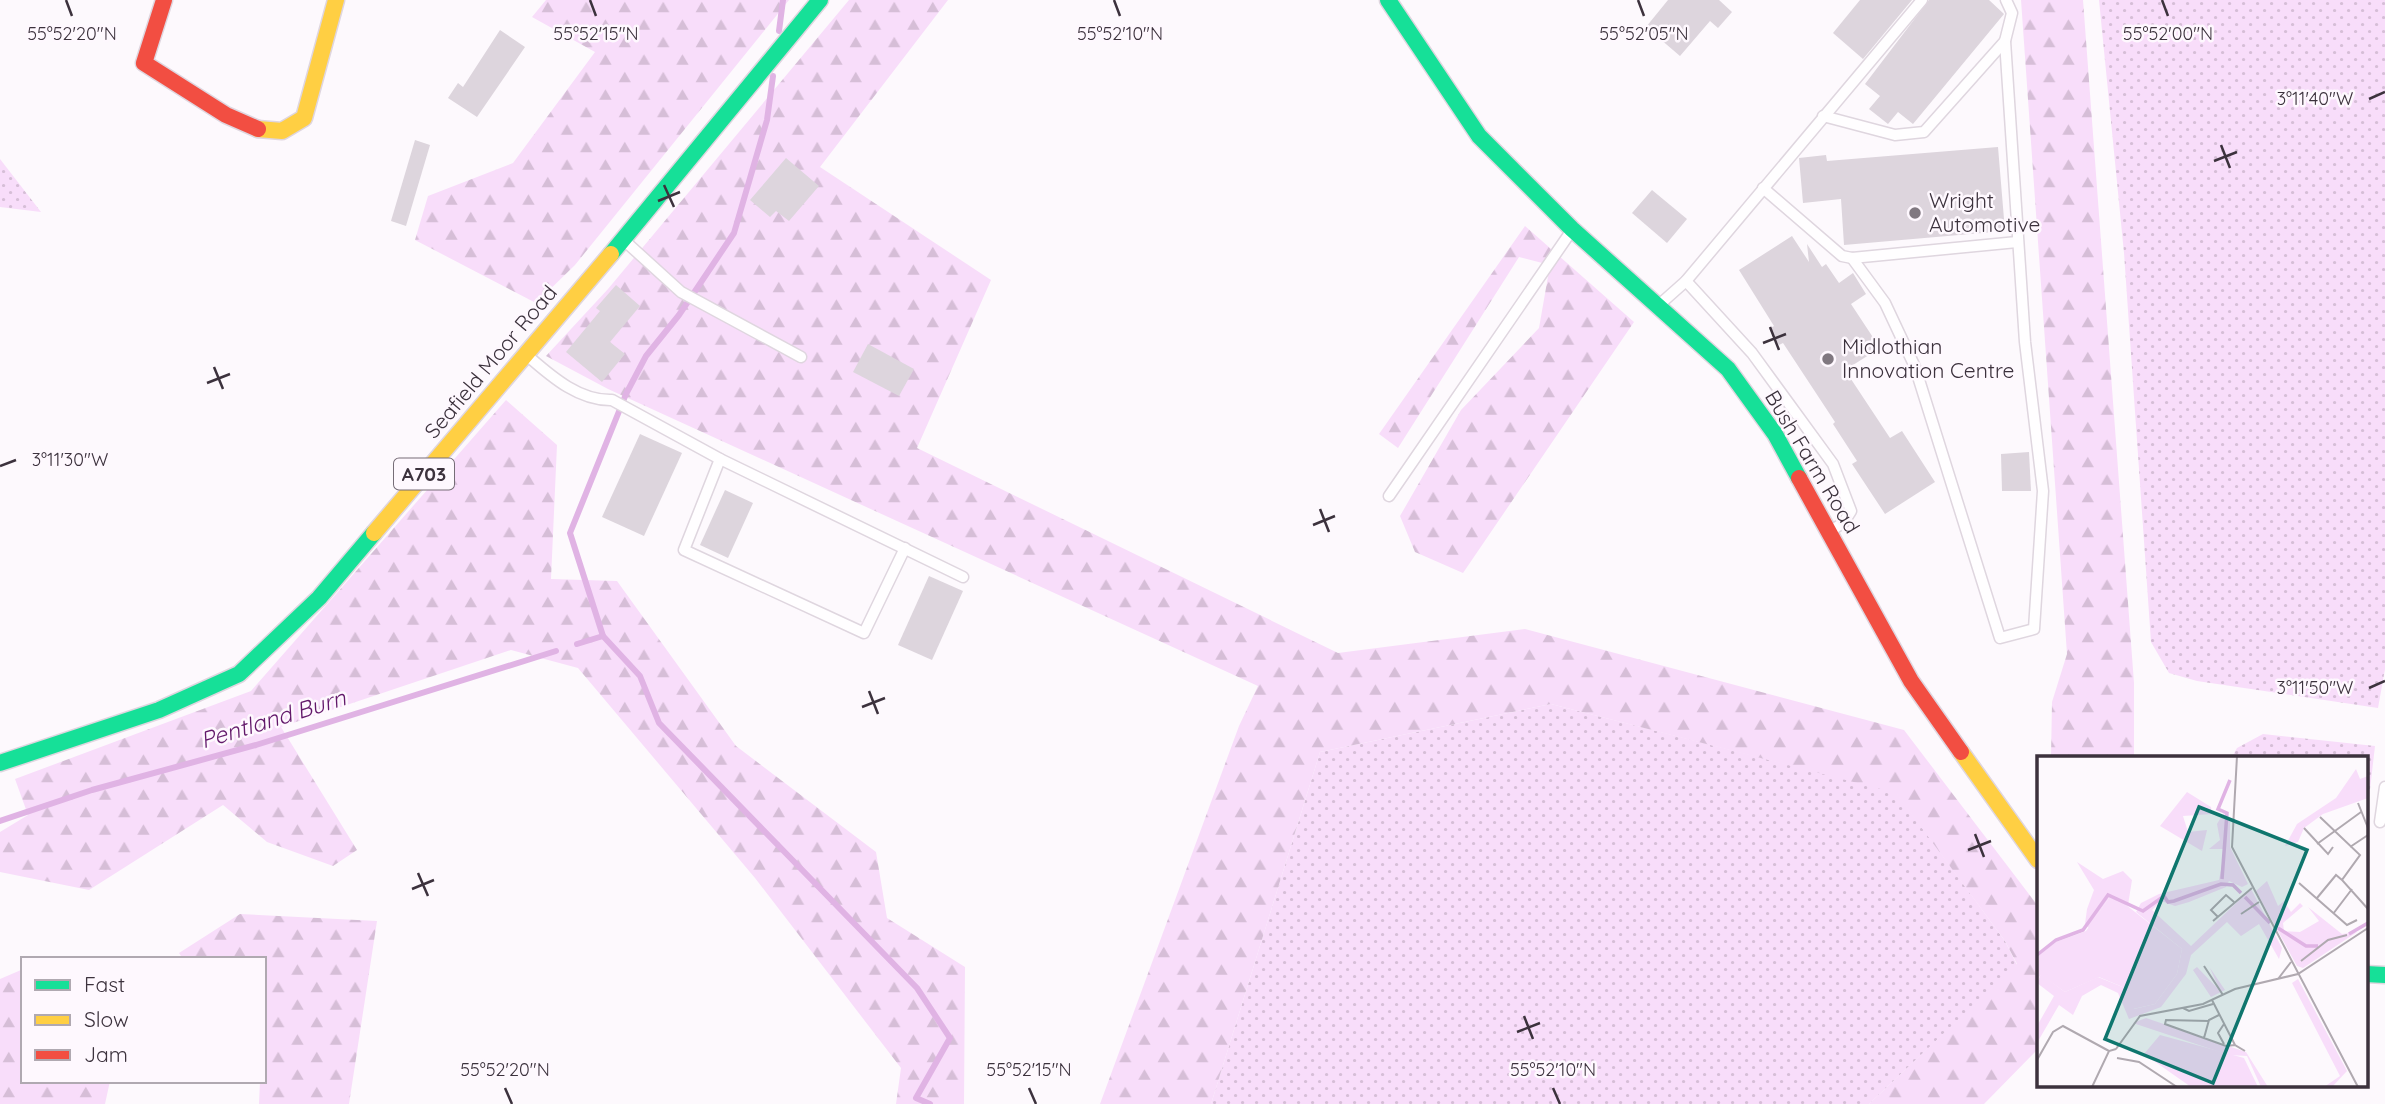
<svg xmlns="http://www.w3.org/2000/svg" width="2385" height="1104" font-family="Quicksand,sans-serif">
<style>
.grass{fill:url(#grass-dots)}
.forest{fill:url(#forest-firs)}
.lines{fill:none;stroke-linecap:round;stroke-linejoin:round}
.stream{stroke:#e0b3e4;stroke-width:6}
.building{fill:#ddd5dd}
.lane-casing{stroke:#dfd6df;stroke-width:13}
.fast-casing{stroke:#dfd6df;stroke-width:19}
.slow-casing{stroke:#dfd6df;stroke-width:19}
.jam-casing{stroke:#dfd6df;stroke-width:19}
.lane{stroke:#fffeff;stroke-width:10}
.fast{stroke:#16e098;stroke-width:16}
.slow{stroke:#ffcf43;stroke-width:16}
.jam{stroke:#f24e42;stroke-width:16}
.ticks{fill:none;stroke:#3c323d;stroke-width:2.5}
.poi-dot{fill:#807880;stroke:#fef8fe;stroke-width:2.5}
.labels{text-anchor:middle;stroke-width:5;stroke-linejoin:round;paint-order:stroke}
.shield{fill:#fef8fe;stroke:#766d77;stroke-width:2}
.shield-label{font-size:19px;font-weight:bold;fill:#3c323d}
.poi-label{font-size:21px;fill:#3c323d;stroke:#fef8fe;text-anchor:start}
.street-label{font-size:21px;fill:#3c323d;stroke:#fef8fe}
.water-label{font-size:23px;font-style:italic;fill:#62186a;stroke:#fef8fe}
.inset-river{fill:none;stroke:#e0b3e4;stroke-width:3.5}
.inset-road{fill:none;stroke:#b0a9b0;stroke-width:2}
.view{fill:#0f766e;fill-opacity:0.15;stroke:#0f766e;stroke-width:3.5}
.inset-edge{fill:none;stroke:#3c323d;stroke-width:3.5}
.ticks-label{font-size:18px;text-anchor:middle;fill:#3c323d;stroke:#fef8fe;stroke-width:5;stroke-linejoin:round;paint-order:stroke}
</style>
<defs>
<pattern id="grass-dots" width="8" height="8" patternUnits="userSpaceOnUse" patternTransform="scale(1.75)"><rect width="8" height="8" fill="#f8ddfa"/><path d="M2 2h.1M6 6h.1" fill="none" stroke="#d6bed7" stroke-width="1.8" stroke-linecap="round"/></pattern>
<pattern id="forest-firs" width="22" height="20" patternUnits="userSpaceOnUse" patternTransform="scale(1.75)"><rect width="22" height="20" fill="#f8ddfa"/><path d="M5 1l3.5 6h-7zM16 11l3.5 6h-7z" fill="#d6bed7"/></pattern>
</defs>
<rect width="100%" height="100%" fill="#fdf9fd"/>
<!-- grass -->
<g class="grass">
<path d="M2099,0H2385V669L2378,708L2197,681L2169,673L2151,642L2124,253Z"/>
<path d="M0,159L41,212L0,207Z"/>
<path d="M1551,704L1896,792L2005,941L2017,965L1869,1104H1211L1320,752Z"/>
<path d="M2263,734L2375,746L2366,824V758L2232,757L2237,748Z"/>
</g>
<!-- forest -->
<g class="forest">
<path d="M546,0H789L575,265L536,303L415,240L428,196L513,163L595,52L532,17Z"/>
<path d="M849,0H948L820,167L991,280L917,448L1338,653L1525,629L1904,730L2038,906V1049L1984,1104H1869L2017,964L2005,941L1896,793L1551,704L1320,752L1211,1104H1100L1239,726L1258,686L608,389L546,356L608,289Z"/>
<path d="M2021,0H2083L2134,683V757H2051L2052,702L2067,654Z"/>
<path d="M1525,226L1634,322L1463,573L1415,552L1400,516L1461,410L1539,328L1550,265L1519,257L1398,448L1379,434Z"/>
<path d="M506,400L557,445L551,579L617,581L736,746L876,852L887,918L965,967L964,1104H896L901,1068L755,878L578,668L511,650L281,727L357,850L333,866L267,842L223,805L89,890L0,872V832L28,815L15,779L251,691Z"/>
<path d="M240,914L377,921L349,1104H259L260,1081H264V959H183L179,953Z"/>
<path d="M21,970L23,1081H110L105,1104H0V979Z"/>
</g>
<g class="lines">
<!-- stream -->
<g class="stream">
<path d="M779,31L783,0"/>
<path d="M773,76L767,120L734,233L679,315L646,356L626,394L570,533L603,636L640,676L659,723L917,988L950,1038L916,1098L930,1104"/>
<path d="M577,644L603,636"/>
<path d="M0,821L92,790L256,745L556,651"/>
</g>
</g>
<!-- building -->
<g class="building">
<path d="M1668,0H1719L1732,12L1718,28L1710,21L1680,56L1646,27Z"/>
<path d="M1860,0H1912L1863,59L1833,33Z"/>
<path d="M1929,0H1989L2004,14L1913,124L1898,112L1888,124L1869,109L1880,96L1865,84Z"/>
<path d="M500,30L525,47L477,117L448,98L458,83L463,87Z"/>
<path d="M415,140L430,145L406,226L391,221Z"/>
<path d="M1998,147L2005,231L1844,245L1841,199L1803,203L1799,158L1826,155L1827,161Z"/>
<path d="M786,158L819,186L789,221L776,211L770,217L750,200Z"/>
<path d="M1652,190L1687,219L1667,243L1632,213Z"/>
<path d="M1792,236L1809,262L1807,244L1822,267L1826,264L1839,283L1853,273L1866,294L1851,304L1880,348L1845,370L1890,438L1902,431L1935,482L1885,514L1852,464L1857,461L1833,424L1835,422L1783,343L1779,345L1769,329L1774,326L1739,270Z"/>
<path d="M616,285L640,306L610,342L625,354L602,382L566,352L600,311L596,308Z"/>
<path d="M868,344L914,369L899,396L853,372Z"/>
<path d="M640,434L682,453L644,536L602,517Z"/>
<path d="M2029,452L2031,491H2002L2001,454Z"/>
<path d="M725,490L753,503L728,558L700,545Z"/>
<path d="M929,576L963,591L932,660L898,645Z"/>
</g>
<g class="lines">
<!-- lane casing -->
<g class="lane-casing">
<g id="lane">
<path d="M1823,116L1895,135L1924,132L2005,41"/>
<path d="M1763,188L1842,256L1852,258L2017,242"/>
<path d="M627,243L681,292L801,357"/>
<path d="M1852,258L1885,303L1915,367L2000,638L2034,629L2043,491L2025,342L2005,41L2012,13L2006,0"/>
<path d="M1686,281L1752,353L1833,464L1851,511L1844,522L1831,531"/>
<path d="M1659,305L1686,281L1922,0"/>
<path d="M529,357C553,378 580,401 612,400L720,459L963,577"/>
<path d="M720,459L684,550L864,633L905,548"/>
<path d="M1389,496L1572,230"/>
<path d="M2380,822L2385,787"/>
</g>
</g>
<!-- fast casing -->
<g class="fast-casing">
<g id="fast">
<path d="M1388,0L1479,136L1572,229L1728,369L1775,434L1799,478"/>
<path d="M611,254L820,0"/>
<path d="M0,763L159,710L239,674L319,598L374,533"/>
<path d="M2366,974L2385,975"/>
</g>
</g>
<!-- slow casing -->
<g class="slow-casing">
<g id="slow">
<path d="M258,129L282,131L304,118L336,0"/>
<path d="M374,533L611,254"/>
<path d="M1961,752L2038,860"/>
</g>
</g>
<!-- jam casing -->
<g class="jam-casing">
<g id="jam">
<path d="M164,0L144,63L226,115L258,129"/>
<path d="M1799,478L1911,681L1961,752"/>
</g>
</g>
<!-- lane -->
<use href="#lane" class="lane"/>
<!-- fast -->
<use href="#fast" class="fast"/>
<!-- slow -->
<use href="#slow" class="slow"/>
<!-- jam -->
<use href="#jam" class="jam"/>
</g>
<!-- ticks -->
<path class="ticks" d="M66,0L72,16M590,0L596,16M1114,0L1120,16M1638,0L1644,16M2162,0L2168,16M2369,99L2385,92M2221,145L2230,168M2214,161L2237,152M664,185L674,207M658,201L680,192M1770,327L1779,350M1763,343L1786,334M214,367L223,389M207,383L230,374M0,466L16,460M1320,509L1329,532M1313,525L1335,516M2369,688L2385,681M869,691L878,714M862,707L885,698M1975,834L1984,857M1968,850L1991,841M418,873L428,896M412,889L434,880M1524,1016L1533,1039M1517,1032L1540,1023M505,1088L512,1104M1029,1088L1036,1104M1553,1088L1560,1104"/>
<!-- markers -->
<g class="poi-dot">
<circle cx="1915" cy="213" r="7"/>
<circle cx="1828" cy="359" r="7"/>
</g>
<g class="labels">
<!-- shield labels -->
<rect class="shield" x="394" y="458.5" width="60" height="31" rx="5"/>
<g class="shield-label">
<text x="424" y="481">A703</text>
</g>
<!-- poi labels -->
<g class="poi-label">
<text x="1929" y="208">Wright<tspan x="1929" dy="24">Automotive</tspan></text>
<text x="1842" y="354">Midlothian<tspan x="1842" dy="24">Innovation Centre</tspan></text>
</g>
<!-- street labels -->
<g class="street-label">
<text transform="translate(491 362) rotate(-50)" y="7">Seafield Moor Road</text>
<text transform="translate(1812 462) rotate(59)" y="7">Bush Farm Road</text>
</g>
<!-- water labels -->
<g class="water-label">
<text transform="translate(273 719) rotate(-17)" y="8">Pentland Burn</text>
</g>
</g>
<!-- overview -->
<g transform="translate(2037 756)">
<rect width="331" height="331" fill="#fdf9fd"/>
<path d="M319,13L323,23L331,20V42L286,58L267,72L261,86L248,90L260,68L299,42ZM79,141L145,193L140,218L118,248L96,253L88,232L62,221L28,236L4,219L0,223L2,199L19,186L49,175L72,142ZM123,279L207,302L221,331H154L107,298Z" fill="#f8ddfa"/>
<path d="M150,36L174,51L175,58L146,60L151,76L170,74L165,95L123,70ZM188,55L193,65V91L211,128L205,131L192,125L189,131L152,146L138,150L124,145L115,154L154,190L214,133L245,192L242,203L222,168L204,180L190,166L154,199L149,218L124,251L92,263L81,237L64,229L45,240L36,259L22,249L0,287V270L17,240L0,227L4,218L28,236L61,221L88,232L97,253L118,248L140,218L145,193L99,156L104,147L122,138L182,124L188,93H172L183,84L180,68ZM40,106L66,123L86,115L95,124L91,149L72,142L52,172L48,168L50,153L57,134ZM230,125L241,150L247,145L254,156L263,147L266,150L246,167L247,175L263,176L282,165L271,151L305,178L320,176L266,212L260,210L219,135ZM160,211L183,235L173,212L188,234L174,241L156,214ZM261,223L310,315L295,331H287L303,320L255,227ZM109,262L209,296L231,331H224L210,300L192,299L96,267Z" fill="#f8ddfa"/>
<path class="inset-river" d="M185,123L190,57L181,53L193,24M208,141L233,167M241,172L269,190H281M312,178L331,167M0,199L19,184L46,174L71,139L106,155L127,140L131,146L137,145L184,128L196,129L204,137"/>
<path class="inset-road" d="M200,0L195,91L321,331M321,47L331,72M283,61L323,99L305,124L331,153M267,72L291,98L296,91M280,88L324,56M313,91L331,79M262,127L310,169L320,164M280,142L299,119L305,124M204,158L222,146M296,158L315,133M181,161L174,154L189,139L197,146M176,165L215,132M264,205L291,184L310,179M167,210L186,239M241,223L254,206M175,244L198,289L208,295M146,252L152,255L176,248M172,265L129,264L128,268L189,290L198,289M187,268L181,277L187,288M167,282L172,264L182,259M79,293L103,260L166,248L198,233L261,218L331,172M80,302L102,306L140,331M0,304L16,276L26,270L72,295M55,331L72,295L79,293"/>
<path class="view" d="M162,51L270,94L176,327L68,283Z"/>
<rect width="331" height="331" class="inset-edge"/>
</g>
<g class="ticks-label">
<text x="72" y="40">55°52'20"N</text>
<text x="596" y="40">55°52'15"N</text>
<text x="1120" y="40">55°52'10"N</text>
<text x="1644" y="40">55°52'05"N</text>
<text x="2168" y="40">55°52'00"N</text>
<text x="2315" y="105">3°11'40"W</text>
<text x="70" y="466">3°11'30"W</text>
<text x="2315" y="694">3°11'50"W</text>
<text x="505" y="1076">55°52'20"N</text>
<text x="1029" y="1076">55°52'15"N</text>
<text x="1553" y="1076">55°52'10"N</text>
</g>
<!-- legend -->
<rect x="21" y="957" width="245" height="126" fill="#fef8fe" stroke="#b0a9b1" stroke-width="2"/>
<rect x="35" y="980" width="35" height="10" fill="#16e098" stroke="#b0a9b1" stroke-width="2"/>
<text x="84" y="992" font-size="21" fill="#3c323d">Fast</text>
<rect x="35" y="1015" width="35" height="10" fill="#ffcf43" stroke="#b0a9b1" stroke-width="2"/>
<text x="84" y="1027" font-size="21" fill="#3c323d">Slow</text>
<rect x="35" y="1050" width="35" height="10" fill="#f24e42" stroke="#b0a9b1" stroke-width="2"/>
<text x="84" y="1062" font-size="21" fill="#3c323d">Jam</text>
</svg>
